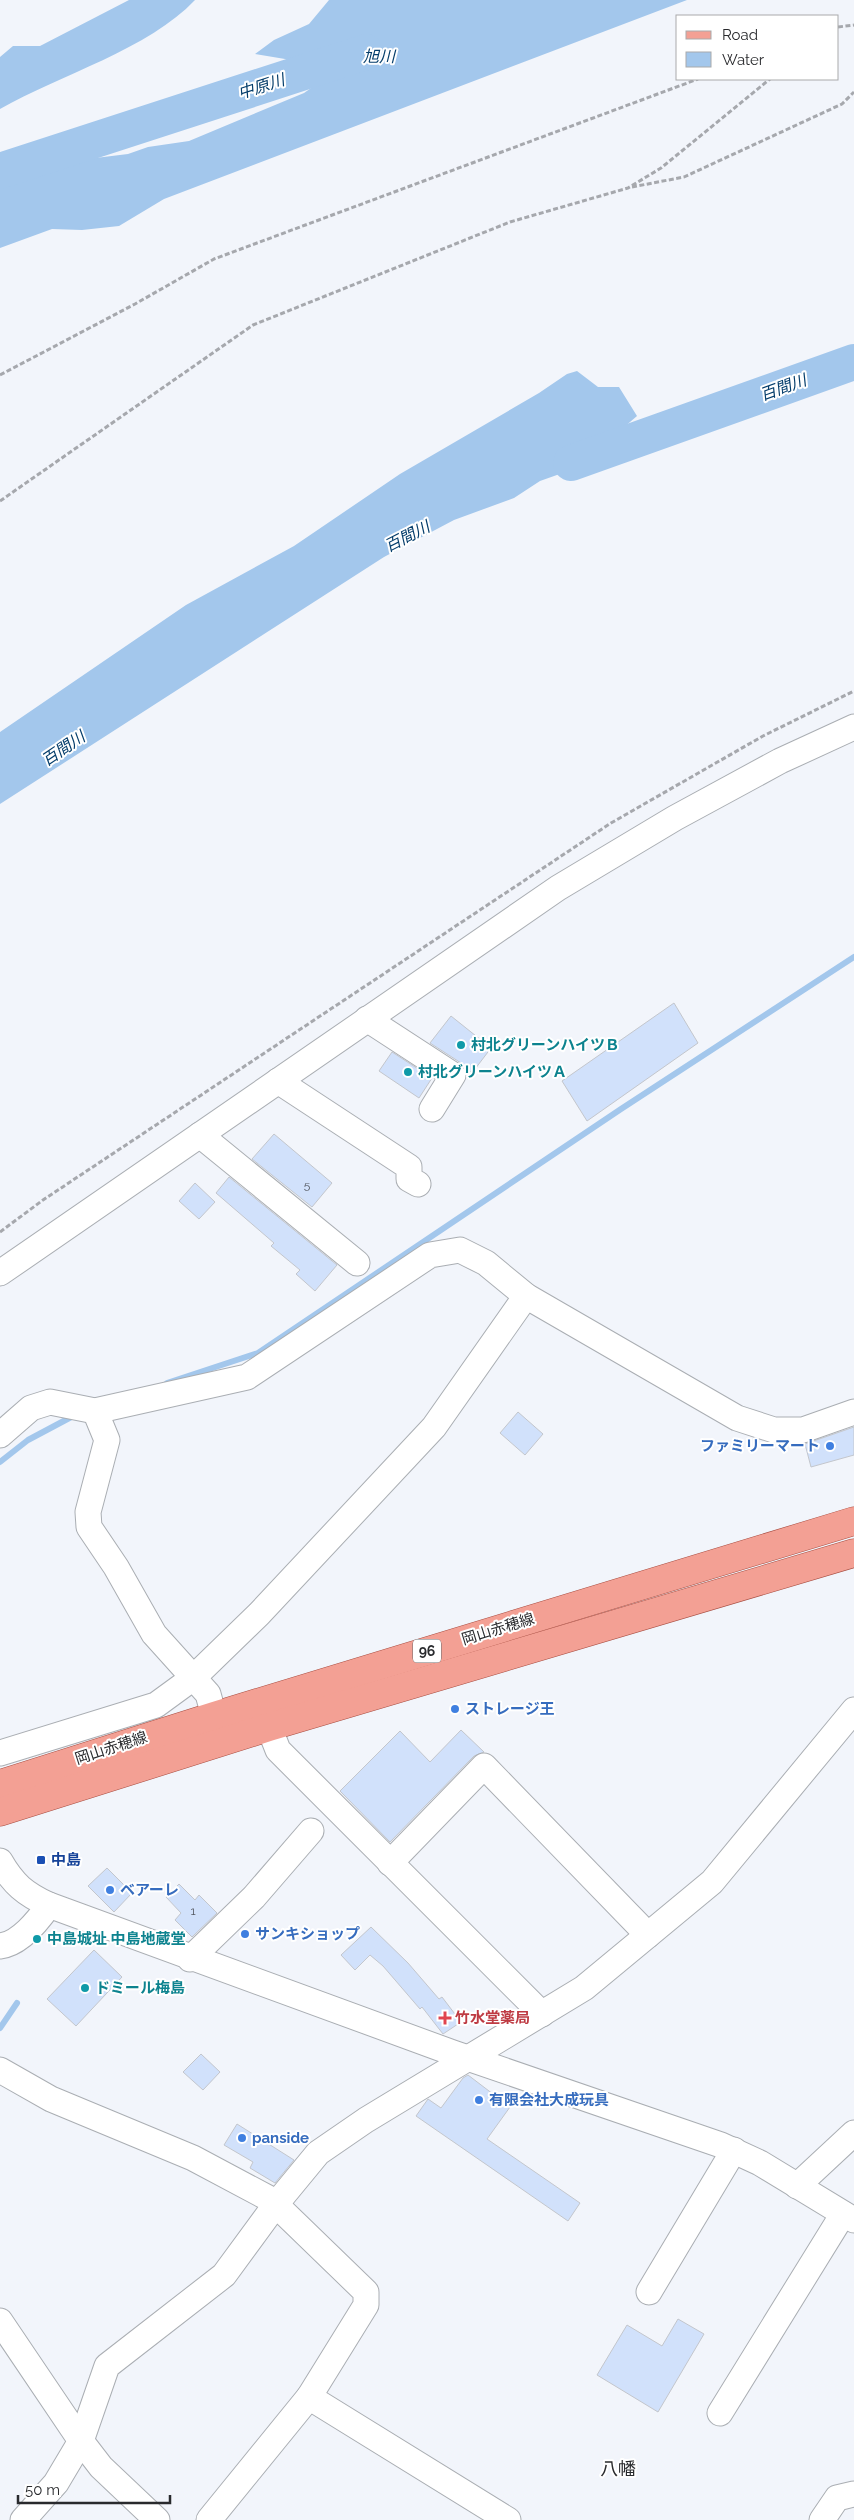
<svg xmlns="http://www.w3.org/2000/svg" width="854" height="2520" font-family="Raleway,'Noto Sans JP',sans-serif">
<style>
.water{fill:#a3c7ec}
.lines{fill:none;stroke-linecap:round;stroke-linejoin:round}
.stream{stroke:#a3c7ec;stroke-width:6}
.river{stroke:#a3c7ec;stroke-width:36}
.building{fill:#d1e1fb;stroke:#c3c6cc}
.minor-casing{stroke:#aaaeb3;stroke-width:27}
.major-casing{stroke:#a74d41;stroke-width:29}
.path{stroke:#a6a8ad;stroke-width:3;stroke-dasharray:5 2.5;stroke-linecap:butt}
.minor{stroke:#fff;stroke-width:25}
.major{stroke:#f3a094;stroke-width:28}
.culture-dot{fill:#0f9aa8;stroke:#fff;stroke-width:2}
.shop-dot{fill:#3f7fe0;stroke:#fff;stroke-width:2}
.transit-dot{fill:#1a4fb4;stroke:#fff;stroke-width:2}
.health-dot{fill:#e0444e;stroke:#fff;stroke-width:2}
.labels{text-anchor:middle;stroke-width:4;stroke-linejoin:round;paint-order:stroke}
.number-label{font-size:12px;fill:#535860}
.shield{fill:#fff;stroke:#696a6c;stroke-width:1}
.shield-label{font-size:14px;font-weight:bold;fill:#292a2d}
.culture-label{font-size:15px;font-weight:bold;fill:#0d838f;stroke:#fff;text-anchor:start}
.shop-label{font-size:15px;font-weight:bold;fill:#366cbe;stroke:#fff;text-anchor:start}
.street-label{font-size:15px;fill:#292a2d;stroke:#fff}
.transit-label{font-size:15px;font-weight:bold;fill:#164399;stroke:#fff;text-anchor:start}
.health-label{font-size:15px;font-weight:bold;fill:#be3a42;stroke:#fff;text-anchor:start}
.water-label{font-size:16px;font-style:italic;fill:#043d6b;stroke:#fff}
.quarter-label{font-size:18px;fill:#292a2d;stroke:#fff}
</style>
<rect width="100%" height="100%" fill="#f2f5fb"/>
<!-- water -->
<g class="water">
<path d="M129,0H195C149,49 60,75 0,109V57L13,46H40Z"/>
<path d="M329,0H687L164,199L119,226L82,230L52,229L0,248V158L63,162L128,154L148,147L189,141L304,93L324,79V70L315,64L255,54L274,40L309,24Z"/>
<path d="M577,371L598,387H619L637,416L616,434V454L540,481L514,498L454,520L384,557L0,804V732L186,605L294,546L400,474L539,393L567,374Z"/>
</g>
<g class="lines">
<!-- stream -->
<g class="stream">
<path d="M167,1383L258,1353L621,1109L854,957"/>
<path d="M0,1462L28,1440L75,1415"/>
<path d="M0,2028L17,2003"/>
</g>
<!-- river -->
<g class="river">
<path d="M0,171L366,52"/>
<path d="M571,463L854,362"/>
</g>
</g>
<!-- building -->
<g class="building">
<path d="M674,1003L698,1043L587,1121L562,1081Z"/>
<path d="M451,1016L491,1048L472,1073L461,1063L430,1043Z"/>
<path d="M392,1052L432,1078L419,1098L379,1071Z"/>
<path d="M274,1134L332,1183L312,1207L252,1159Z"/>
<path d="M229,1177L337,1265L315,1291L296,1274L300,1270L271,1246L274,1243L216,1193Z"/>
<path d="M195,1183L215,1202L199,1219L179,1201Z"/>
<path d="M518,1412L543,1434L525,1455L500,1433Z"/>
<path d="M854,1427V1455L811,1467L805,1444Z"/>
<path d="M461,1730L484,1752L474,1756L390,1842L340,1791L400,1731L430,1762Z"/>
<path d="M107,1868L132,1893L114,1912L88,1886Z"/>
<path d="M179,1884L195,1900L199,1895L217,1913L192,1937L175,1920L181,1913L166,1897Z"/>
<path d="M371,1927L408,1963L439,1999L442,1997L461,2022L443,2034L422,2007L420,2009L383,1966L370,1955L355,1970L341,1955Z"/>
<path d="M94,1950L122,1977L76,2026L47,1999Z"/>
<path d="M201,2054L220,2072L203,2090L183,2072Z"/>
<path d="M468,2075L510,2107L487,2139L580,2203L568,2221L416,2116L428,2099L441,2108L463,2078Z"/>
<path d="M237,2124L294,2160L275,2183L250,2168L253,2162L224,2145Z"/>
<path d="M678,2319L704,2334L658,2412L597,2375L627,2325L662,2346Z"/>
</g>
<g class="lines">
<!-- minor casing -->
<g class="minor-casing">
<g id="minor">
<path d="M367,1019L453,1075L432,1109"/>
<path d="M278,1081L409,1167V1179L418,1184"/>
<path d="M200,1135L357,1263"/>
<path d="M0,1273L558,888L675,818L780,761L854,727"/>
<path d="M95,1411L107,1440L88,1512L89,1527L116,1567L154,1634L208,1694L214,1716"/>
<path d="M0,1435L31,1408L50,1402L95,1411L247,1377L430,1255L460,1250L486,1263L526,1296L737,1418L774,1430H803L854,1412"/>
<path d="M269,1727L278,1750L542,2014"/>
<path d="M0,1753L156,1705L193,1678L259,1614L434,1427L526,1296"/>
<path d="M0,1861C13,1884 25,1894 49,1905L453,2053L721,2145L760,2163L854,2220"/>
<path d="M390,1863L484,1766L648,1935"/>
<path d="M0,1946C19,1944 38,1921 49,1905"/>
<path d="M190,1959L254,1897L311,1831"/>
<path d="M0,2070L51,2099L193,2158L270,2199L366,2292V2305L309,2397L209,2520"/>
<path d="M797,2186L854,2133"/>
<path d="M649,2292L734,2150"/>
<path d="M0,2321L81,2441L101,2467L157,2520"/>
<path d="M309,2397L508,2520"/>
<path d="M720,2413L843,2214"/>
<path d="M23,2520L56,2483L81,2441L107,2366L224,2275L276,2204L318,2153L366,2120L584,1988L712,1882L854,1710"/>
<path d="M822,2520L837,2498L854,2494"/>
</g>
</g>
<!-- major casing -->
<g class="major-casing">
<g id="major">
<path d="M0,1784L214,1716L854,1521"/>
<path d="M0,1812L269,1727L854,1553"/>
</g>
</g>
<!-- path -->
<g class="path">
<path d="M838,27L854,25"/>
<path d="M632,187L684,177L842,104L854,92"/>
<path d="M0,375L135,304L214,259L698,79"/>
<path d="M0,501L253,325L510,222L628,188L661,168L770,79"/>
<path d="M0,1232L43,1200L611,823L763,736L854,691"/>
</g>
<!-- minor -->
<use href="#minor" class="minor"/>
<!-- major -->
<use href="#major" class="major"/>
</g>
<!-- markers -->
<g class="culture-dot">
<circle cx="461" cy="1045" r="5"/>
<circle cx="408" cy="1072" r="5"/>
<circle cx="37" cy="1939" r="5"/>
<circle cx="85" cy="1988" r="5"/>
</g>
<g class="shop-dot">
<circle cx="830" cy="1446" r="5"/>
<circle cx="455" cy="1709" r="5"/>
<circle cx="110" cy="1890" r="5"/>
<circle cx="245" cy="1934" r="5"/>
<circle cx="479" cy="2100" r="5"/>
<circle cx="242" cy="2138" r="5"/>
</g>
<rect class="transit-dot" x="36" y="1855" width="10" height="10" rx="2.5"/>
<path class="health-dot" d="M442.5 2010.5h5v5h5v5h-5v5h-5v-5h-5v-5h5z"/>
<g class="labels">
<!-- number labels -->
<g class="number-label">
<text x="307" y="1189">5</text>
<text x="193" y="1915">1</text>
</g>
<!-- shield labels -->
<rect class="shield" x="413" y="1639.5" width="28" height="23" rx="4"/>
<g class="shield-label">
<text x="427" y="1656">96</text>
</g>
<!-- culture labels -->
<g class="culture-label">
<text x="471" y="1050">村北グリーンハイツＢ</text>
<text x="418" y="1077">村北グリーンハイツＡ</text>
<text x="47" y="1944">中島城址 中島地蔵堂</text>
<text x="95" y="1993">ドミール梅島</text>
</g>
<!-- shop labels -->
<g class="shop-label">
<text x="820" y="1451" text-anchor="end">ファミリーマート</text>
<text x="465" y="1714">ストレージ王</text>
<text x="120" y="1895">ベアーレ</text>
<text x="255" y="1939">サンキショップ</text>
<text x="489" y="2105">有限会社大成玩具</text>
<text x="252" y="2143">panside</text>
</g>
<!-- street labels -->
<g class="street-label">
<text transform="translate(498 1629) rotate(-17)" y="5">岡山赤穂線</text>
<text transform="translate(111 1748) rotate(-18)" y="5">岡山赤穂線</text>
</g>
<!-- transit labels -->
<g class="transit-label">
<text x="51" y="1865">中島</text>
</g>
<!-- health labels -->
<g class="health-label">
<text x="455" y="2023">竹水堂薬局</text>
</g>
<!-- water labels -->
<g class="water-label">
<text x="379" y="62">旭川</text>
<text transform="translate(261 86) rotate(-18)" y="6">中原川</text>
<text transform="translate(783 387) rotate(-20)" y="6">百間川</text>
<text transform="translate(407 536) rotate(-27)" y="6">百間川</text>
<text transform="translate(63 748) rotate(-34)" y="6">百間川</text>
</g>
<!-- quarter labels -->
<g class="quarter-label">
<text x="618" y="2475">八幡</text>
</g>
</g>
<!-- legend -->
<rect x="676" y="15" width="162" height="65" fill="#ffffff" stroke="#a9aaab"/>
<rect x="686" y="31" width="25" height="8" fill="#f3a094" stroke="#a9aaab"/>
<text x="722" y="40" font-size="15" fill="#292a2d">Road</text>
<rect x="686" y="52" width="25" height="15" fill="#a3c7ec" stroke="#a9aaab"/>
<text x="722" y="65" font-size="15" fill="#292a2d">Water</text>
<!-- scale -->
<path d="M18 2495v8h152v-8" fill="none" stroke="#292a2d" stroke-width="2.5"/>
<text x="25" y="2495" font-size="15" fill="#292a2d" stroke="#ffffff" stroke-width="4" paint-order="stroke">50 m</text>
</svg>
